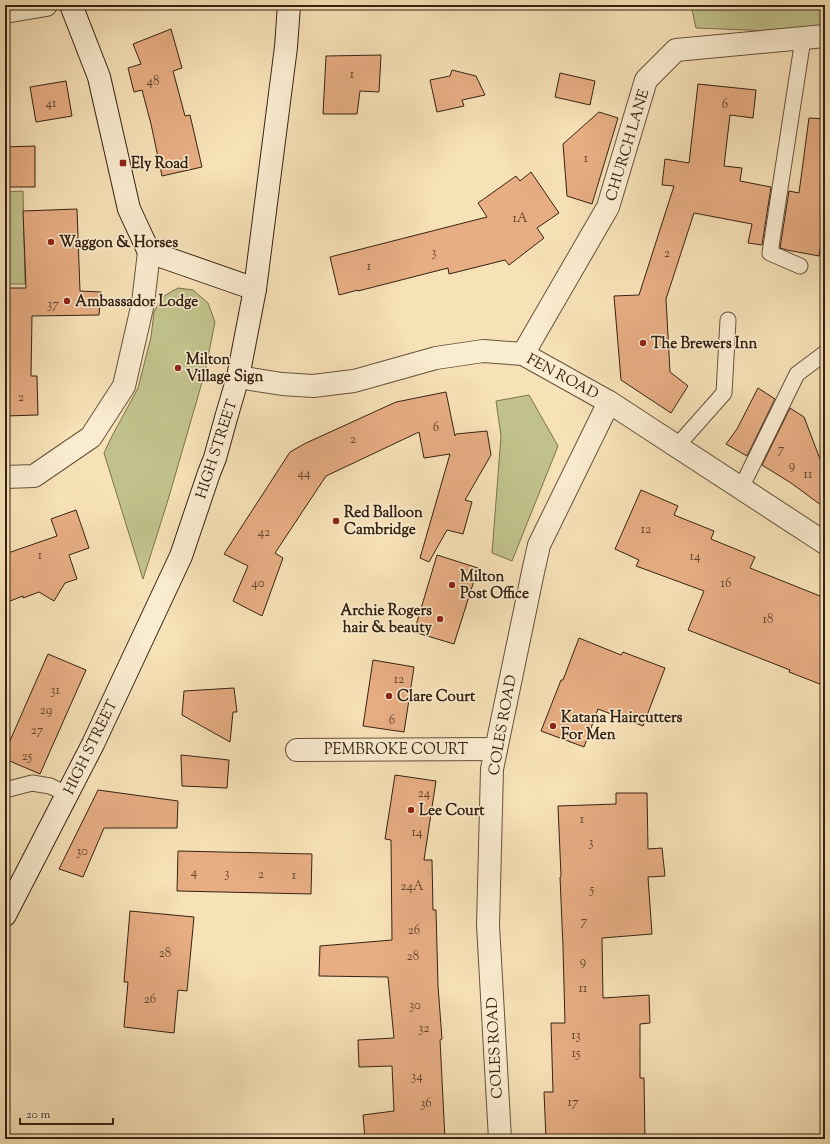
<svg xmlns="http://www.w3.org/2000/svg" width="830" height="1144" font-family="'Sorts Mill Goudy',serif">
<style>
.green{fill:#c1c28b;stroke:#7c724f}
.building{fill:#e7ad83;stroke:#362313}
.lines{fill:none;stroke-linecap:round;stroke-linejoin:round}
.lane-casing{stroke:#66523c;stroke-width:17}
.street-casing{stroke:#66523c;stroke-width:24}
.secondary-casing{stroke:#362313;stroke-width:24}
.lane{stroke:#faecd0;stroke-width:15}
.street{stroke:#faecd0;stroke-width:22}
.secondary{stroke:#faecd0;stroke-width:22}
.poi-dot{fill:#8f2418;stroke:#faecd0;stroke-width:1.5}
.labels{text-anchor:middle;stroke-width:3;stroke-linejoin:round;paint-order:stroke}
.number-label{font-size:13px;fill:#62462f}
.street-label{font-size:15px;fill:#362313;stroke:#faecd0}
.poi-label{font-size:15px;font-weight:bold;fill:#362313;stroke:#faecd0;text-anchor:start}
</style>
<rect width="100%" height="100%" fill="#f7e1b7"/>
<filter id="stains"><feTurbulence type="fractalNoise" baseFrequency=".005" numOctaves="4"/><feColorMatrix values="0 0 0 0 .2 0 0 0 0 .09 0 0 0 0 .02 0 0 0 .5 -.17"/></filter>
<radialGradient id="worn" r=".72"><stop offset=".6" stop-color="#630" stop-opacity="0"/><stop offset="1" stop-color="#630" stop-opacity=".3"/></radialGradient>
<!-- green -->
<g class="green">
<path d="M691,5H825V33L696,28Z"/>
<path d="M23,191L25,284H5V192Z"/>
<path d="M178,288L193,290L208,303L215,322L205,372L168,500L143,579L104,453L112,436L138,388L151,337L154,312L162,297Z"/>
<path d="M529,395L558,446L512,561L492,553L501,436L496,401Z"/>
</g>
<!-- building -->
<g class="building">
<path d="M171,29L182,68L173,71L185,116L190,115L202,167L162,176L151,124L142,90L134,92L128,68L141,64L133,44Z"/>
<path d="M381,55L379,92L360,91L357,114H323L326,56Z"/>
<path d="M452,70L476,76L485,95L462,100L464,106L437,112L430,80L450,76Z"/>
<path d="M560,73L595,81L590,105L555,97Z"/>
<path d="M66,81L72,116L36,122L30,87Z"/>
<path d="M698,84L756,90L753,118L730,115L724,166L742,168L740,181L771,187L762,245L748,243L752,224L694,213L666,299L670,372L688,386L671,413L621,380L614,296L639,295L674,186L662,185L665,159L689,163Z"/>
<path d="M599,112L618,118L592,204L567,196L563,144Z"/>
<path d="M809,118L825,119V219L819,256L787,250L780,248L789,191L799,193Z"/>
<path d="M35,146V187H5V147Z"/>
<path d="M531,172L559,213L537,228L544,238L509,265L505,260L449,274L448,268L358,291V290L339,295L330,257L487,217L478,203L516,176L520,181Z"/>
<path d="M77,209L80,291L101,292L99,315L32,316L31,376H37L38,415L5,416V288H26L23,211Z"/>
<path d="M758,388L775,399L747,456L726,444L737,429Z"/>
<path d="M446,392L455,436L456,434L487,431L491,455L465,500L472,502L463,534L447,530L429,562L420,558L450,454L424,458L419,432L326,476L275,553L283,558L262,616L233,601L248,566L224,554L290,452L306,443L396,402Z"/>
<path d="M790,408L804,417L825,472V508L791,483L762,465Z"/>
<path d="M641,490L678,506L674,515L714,531L711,539L755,557L750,568L825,598V686L789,672L790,670L688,630L704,591L636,566L639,560L615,549Z"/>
<path d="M76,510L89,548L69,555L77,579L65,583L54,601L39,592L23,598V596L5,603V554L57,536L51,519Z"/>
<path d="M437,555L478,568L454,644L414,632Z"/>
<path d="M579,638L621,655L623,652L665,668L643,726L598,709L584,747L541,731L561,680H563Z"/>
<path d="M48,654L86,670L40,774L5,759V752Z"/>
<path d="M373,660L414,667L404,732L363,726Z"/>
<path d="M234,688L237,712H233L230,742L182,715L184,691Z"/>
<path d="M181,755L229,760L227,788L182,786Z"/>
<path d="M395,775L436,781L424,860H432L433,910H436L438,986L442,1039L440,1040L445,1139H365L363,1115L394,1111L392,1066L359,1067L358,1040L394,1038L388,977L319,976L320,946L392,940L391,840L385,839Z"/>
<path d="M98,790L178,801L177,828H104L83,877L59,869Z"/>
<path d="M616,793H647L648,849L662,848L665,876L648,877L652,934L602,938L603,998L649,995L650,1023L640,1024V1078H644L645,1139H546L544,1092H553L551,1023H565L563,947L560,877L561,876L558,806L616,804Z"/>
<path d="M178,851L312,854L311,894L177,891Z"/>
<path d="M130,911L194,917L187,991L178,990L174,1033L124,1027L128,982H124Z"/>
</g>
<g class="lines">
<!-- lane casing -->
<g class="lane-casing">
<g id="lane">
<path d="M800,266L770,253L803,39"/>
<path d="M677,446L724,393L728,320"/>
<path d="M741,488L797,374L825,353"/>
<path d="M5,790L32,783L50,786L67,794"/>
</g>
</g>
<!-- street casing -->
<g class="street-casing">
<g id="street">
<path d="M5,12L46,5"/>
<path d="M523,354L608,207L646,80L676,50L825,36"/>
<path d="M238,377L282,384L313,386L354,381L436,358L483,351L523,354L609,402L825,543"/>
<path d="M5,477L34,476L91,437L124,386L143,303L149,252"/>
<path d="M297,750L496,749"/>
<path d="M500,1139L488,925L492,769L533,572L539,545L609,402"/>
</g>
</g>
<!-- secondary casing -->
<g class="secondary-casing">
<g id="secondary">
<path d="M71,5L99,77L129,209L149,252L255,289"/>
<path d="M5,915L93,744L181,556L209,473L215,458L226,418L238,377L255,289L286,47L289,5"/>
</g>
</g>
<!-- lane -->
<use href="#lane" class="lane"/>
<!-- street -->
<use href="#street" class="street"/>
<!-- secondary -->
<use href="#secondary" class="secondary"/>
</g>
<!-- markers -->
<g class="poi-dot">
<rect x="119" y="159" width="8" height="8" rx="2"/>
<circle cx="51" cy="242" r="4"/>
<circle cx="67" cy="301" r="4"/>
<circle cx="643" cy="343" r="4"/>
<circle cx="178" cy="368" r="4"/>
<circle cx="336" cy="521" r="4"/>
<circle cx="452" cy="585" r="4"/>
<circle cx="440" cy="619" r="4"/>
<circle cx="389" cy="696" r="4"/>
<circle cx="553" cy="726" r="4"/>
<circle cx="411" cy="810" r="4"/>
</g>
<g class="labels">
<!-- number labels -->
<g class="number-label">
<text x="352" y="78">1</text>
<text x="153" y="85">48</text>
<text x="51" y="107">41</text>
<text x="725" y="108">6</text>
<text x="586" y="162">1</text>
<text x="520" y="222">1A</text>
<text x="434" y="256">3</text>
<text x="667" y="257">2</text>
<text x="369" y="270">1</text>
<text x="53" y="308">37</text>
<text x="21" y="401">2</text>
<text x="436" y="431">6</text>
<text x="353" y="443">2</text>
<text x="781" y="453">7</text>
<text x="792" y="469">9</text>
<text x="304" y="477">44</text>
<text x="808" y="478">11</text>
<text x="646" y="533">12</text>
<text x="264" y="536">42</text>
<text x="40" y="559">1</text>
<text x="695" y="560">14</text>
<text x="258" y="587">40</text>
<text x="726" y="587">16</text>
<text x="768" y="623">18</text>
<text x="399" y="683">12</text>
<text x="55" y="694">31</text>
<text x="46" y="714">29</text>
<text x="392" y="724">6</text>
<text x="37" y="734">27</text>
<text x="27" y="760">25</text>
<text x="424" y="797">24</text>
<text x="582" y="823">1</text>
<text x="417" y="836">14</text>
<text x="591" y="846">3</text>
<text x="82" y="855">30</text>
<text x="194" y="876">4</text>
<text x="227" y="877">3</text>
<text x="261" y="878">2</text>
<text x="294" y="879">1</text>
<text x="412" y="890">24A</text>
<text x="592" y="893">5</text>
<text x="584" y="925">7</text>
<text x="414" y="934">26</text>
<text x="165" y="957">28</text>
<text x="413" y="960">28</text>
<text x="583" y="965">9</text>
<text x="583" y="992">11</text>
<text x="150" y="1003">26</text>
<text x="415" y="1009">30</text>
<text x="424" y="1032">32</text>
<text x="576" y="1039">13</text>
<text x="576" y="1057">15</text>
<text x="417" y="1080">34</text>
<text x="573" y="1106">17</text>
<text x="426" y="1107">36</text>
</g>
<!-- street labels -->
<g class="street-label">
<text transform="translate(627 145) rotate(-73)" y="5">CHURCH LANE</text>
<text transform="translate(563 376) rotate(28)" y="5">FEN ROAD</text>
<text transform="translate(216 449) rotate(-72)" y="5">HIGH STREET</text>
<text transform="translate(502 725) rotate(-80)" y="5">COLES ROAD</text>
<text transform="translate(90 747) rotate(-64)" y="5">HIGH STREET</text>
<text x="396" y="754">PEMBROKE COURT</text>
<text transform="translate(494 1048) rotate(-93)" y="5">COLES ROAD</text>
</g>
<!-- poi labels -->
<g class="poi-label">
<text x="131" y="168">Ely Road</text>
<text x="59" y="247">Waggon &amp; Horses</text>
<text x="75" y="306">Ambassador Lodge</text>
<text x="651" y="348">The Brewers Inn</text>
<text x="186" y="364">Milton<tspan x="186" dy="17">Village Sign</tspan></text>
<text x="344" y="517">Red Balloon<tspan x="344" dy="17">Cambridge</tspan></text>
<text x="460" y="581">Milton<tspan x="460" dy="17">Post Office</tspan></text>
<text x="432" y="615" text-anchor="end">Archie Rogers<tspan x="432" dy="17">hair &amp; beauty</tspan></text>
<text x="397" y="701">Clare Court</text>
<text x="561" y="722">Katana Haircutters<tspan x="561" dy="17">For Men</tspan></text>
<text x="419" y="815">Lee Court</text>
</g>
</g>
<!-- margin -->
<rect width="830" height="1144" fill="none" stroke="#f7e1b7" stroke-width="20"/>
<rect x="6" y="6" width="818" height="1132" fill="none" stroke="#362313" stroke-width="2"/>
<rect x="10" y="10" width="810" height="1124" fill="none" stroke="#362313"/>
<!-- scale -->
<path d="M20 1118v6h93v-6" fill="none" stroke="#362313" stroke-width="2"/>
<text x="26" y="1118" font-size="12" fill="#362313" stroke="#faecd0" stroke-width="3" paint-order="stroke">20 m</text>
<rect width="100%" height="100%" filter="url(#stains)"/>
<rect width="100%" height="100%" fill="url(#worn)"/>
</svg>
